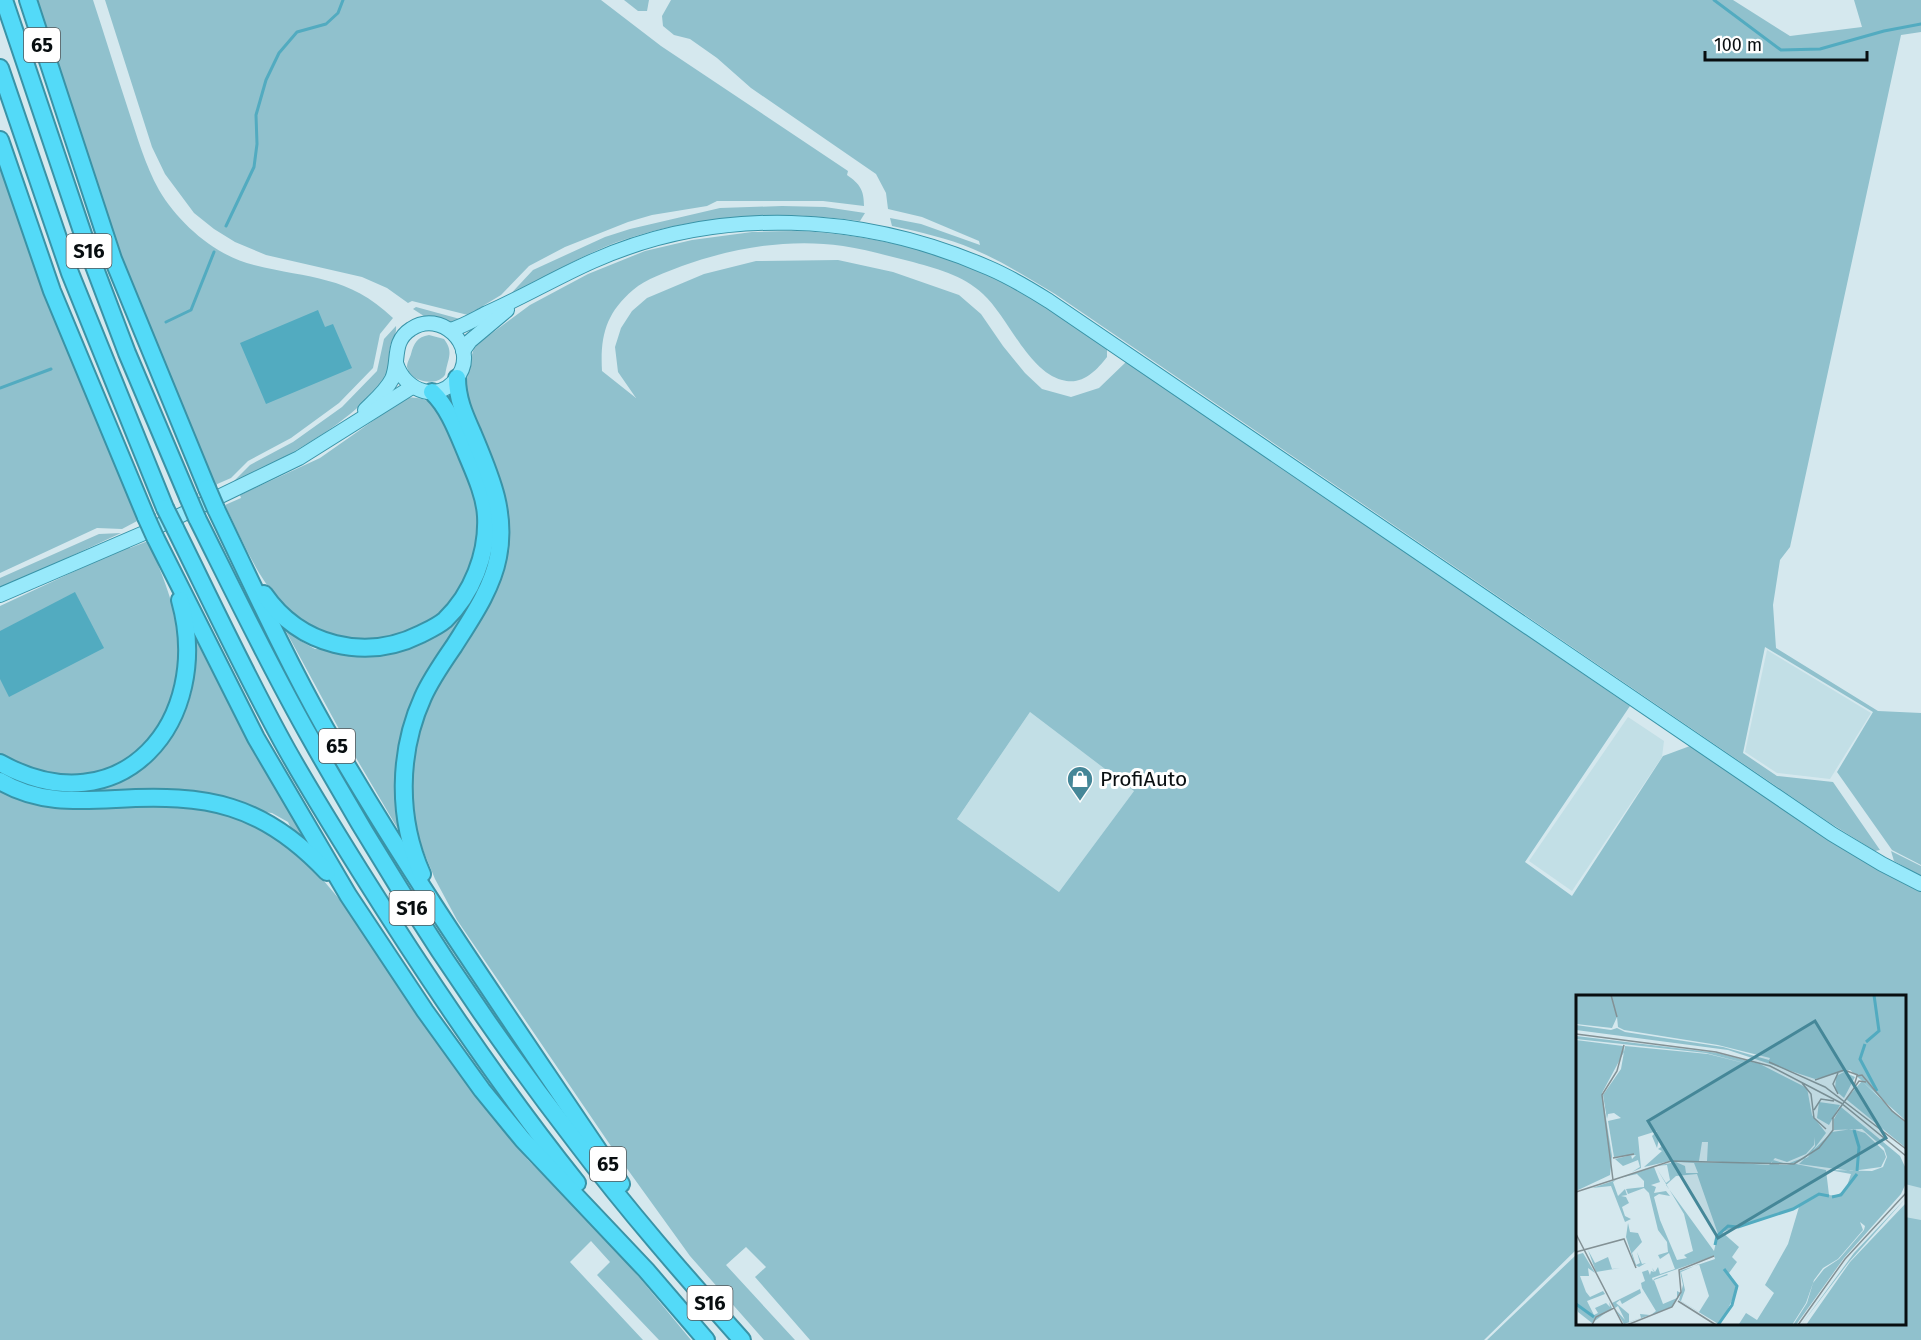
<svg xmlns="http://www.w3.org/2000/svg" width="1921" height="1340" font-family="'Fira Sans',sans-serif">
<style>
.built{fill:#c2dfe6}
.green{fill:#90c1cd;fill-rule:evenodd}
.water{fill:#52abc0}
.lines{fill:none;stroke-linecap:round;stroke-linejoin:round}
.stream{stroke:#52abc0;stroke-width:3}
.major-casing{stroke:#3993a7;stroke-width:16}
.highway-casing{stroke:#3993a7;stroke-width:20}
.major{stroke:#98e9fb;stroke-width:14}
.highway{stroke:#53daf8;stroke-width:16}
.highway-bridge-casing{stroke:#3993a7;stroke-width:20;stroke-linecap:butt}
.highway-bridge{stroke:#53daf8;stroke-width:16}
.labels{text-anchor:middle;stroke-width:6;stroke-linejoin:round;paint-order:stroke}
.shield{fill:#fff;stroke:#525658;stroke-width:1.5}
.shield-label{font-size:20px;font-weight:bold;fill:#080e10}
.poi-label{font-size:21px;fill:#080e10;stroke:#fff;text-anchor:start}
.inset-river{fill:none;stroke:#52abc0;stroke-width:3}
.inset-road{fill:none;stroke:#839195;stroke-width:1.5}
.view{fill:#458798;fill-opacity:0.15;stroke:#458798;stroke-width:3}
.inset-edge{fill:none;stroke:#080e10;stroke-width:3}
</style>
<rect width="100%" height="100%" fill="#d5e8ee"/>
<!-- built -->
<g class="built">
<path d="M1767,650L1871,713L1830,779L1777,773L1745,752Z"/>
<path d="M1030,712L1134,791L1059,892L957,819Z"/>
<path d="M1628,717L1664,741L1662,757L1572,891L1529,861Z"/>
<path d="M1921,1040V1224L1905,1220V1047Z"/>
</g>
<!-- green -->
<g class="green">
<path d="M35,0H93C105,36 116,73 128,109C137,136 145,165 159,190C179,224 216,256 254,265C310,279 348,275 393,318L380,334L373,368L339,403L291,438L248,461L231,478L215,485L168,374L121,254Z"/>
<path d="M105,0H601L661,46L848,171L847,175C860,184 864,190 864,206L823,201H717L707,206L652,215L628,222L565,247L529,266L501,295L468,315L412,301L408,303L387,288L362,277L266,255L235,242L214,229L194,213L165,174L152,147Z"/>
<path d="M624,0H649L647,11H638Z"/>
<path d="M671,0H1733L1790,36L1862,27L1854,0H1921V32L1901,35L1790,547L1780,560L1773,605L1776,648L1878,711L1921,713V865L1892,850L1837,772L1873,712L1765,647L1743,753L1777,776L1833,782L1880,850L1875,851L1830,823L1055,294C1028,278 1002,261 973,249C947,238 920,232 892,226L890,218L921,224L980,245L979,241L922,217L888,209L886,193L876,174L751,88L717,58L690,39L674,35L663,26L662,16Z"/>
<path d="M0,164L31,257L74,368L139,520L122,529L97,528L0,573Z"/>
<path d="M782,206L825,207L865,213L860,221C780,209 682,216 607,246C571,261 538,280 505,300L533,270L605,237L630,229L720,208Z"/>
<path d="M752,232C773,232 794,230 815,232C876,236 963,257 1016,287C1048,305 1077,328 1107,349V357C1096,371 1082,386 1062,380C1028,371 1008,317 983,294C963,275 935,268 909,261C887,256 865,249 843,246C789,238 732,248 682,266C665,273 647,278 633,290C606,313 600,336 602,371L636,398L618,372L615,347L621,328L632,311L647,298L704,274L756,261L838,260L893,272L959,295L981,314L1003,346L1025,373L1042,389L1071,397L1099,388L1127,361L1630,706L1525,862L1572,896L1663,756L1690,746C1766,797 1839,852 1921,891V1188L1905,1184L1904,996H1578L1577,1249L1484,1340H810L755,1277L766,1267L746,1247L726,1265L795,1340H764L690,1256L615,1152L457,920L435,879L421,845L413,813L411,778L414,746L422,715L506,558L509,524L503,487L461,391L474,348L484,339L530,305L588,274L645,251L692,240ZM1030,712L1134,791L1059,892L957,819Z"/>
<path d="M416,307L460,319H470L455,325L427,318L413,309Z"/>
<path d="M396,326C397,335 392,339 390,347C388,358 390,369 384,379C379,389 371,395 363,403C324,438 280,460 233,482L250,465L293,442L342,407L377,371L384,339Z"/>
<path d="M429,335L444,339C453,351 449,357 446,370C445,374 446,375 442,378C432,386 410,381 407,367C407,362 410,358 411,354C414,343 417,337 429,335Z"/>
<path d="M407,397C421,398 431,399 438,412C453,444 477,480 479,517C483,563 455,612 414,632C404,637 389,637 378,638C371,640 363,642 356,642C338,641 314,632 301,621C263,593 245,546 225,505L241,498L240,495L320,458Z"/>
<path d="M121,533L0,589V578L99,534Z"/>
<path d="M148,541C167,585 187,633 178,683C176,700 167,714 156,727C150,736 145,746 137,753C96,785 41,782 0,754V606L129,546L130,548Z"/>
<path d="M495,544L478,596L414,699L405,841L339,729L282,624L292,630L299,640L315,649L325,648L369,656L389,654L406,649L439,633Z"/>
<path d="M194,636L239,725L310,847L293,833L288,822L272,813L122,793L45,792L0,774V770C70,813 162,783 188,704C196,682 195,659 194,636Z"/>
<path d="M0,788L225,812L271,833L296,852L318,874L340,900L451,1062L491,1115L528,1160L615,1248L691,1340H659L597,1275L610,1262L591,1241L570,1262L643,1340H0Z"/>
<path d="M1891,851L1921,866V876L1894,861Z"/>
<path d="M1905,1217L1921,1220V1340H1487L1577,1254L1578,1324H1904Z"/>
</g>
<!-- water -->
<g class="water">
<path d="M318,310L325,327L333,324L352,368L266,404L240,343Z"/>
<path d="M75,592L104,648L9,697L0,679V631Z"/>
</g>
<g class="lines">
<!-- stream -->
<g class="stream">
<path d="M1714,0L1781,50L1820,49L1884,31L1921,24"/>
<path d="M226,226L254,167L257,144L256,115L266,80L279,53L297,32L326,24L338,13L343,0"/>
<path d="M166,322L191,310L214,252"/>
<path d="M0,388L51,369"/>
</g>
<!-- major casing -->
<g class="major-casing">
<g id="major">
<path d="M450,330C462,327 475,319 487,313C523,297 557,277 593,261C719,205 864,213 989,268C1010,277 1030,289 1049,301L1832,834L1882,864L1921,884"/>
<path d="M463,351L470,341L507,310"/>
<path d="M365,410C374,401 386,391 392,379C400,361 391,342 411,329C440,309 478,345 459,375C440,405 405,392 396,363"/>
<path d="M0,595L144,533L299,458L412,387"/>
</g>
</g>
<!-- highway casing -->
<g class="highway-casing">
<g id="highway">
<path d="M4,0L91,258L127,353L188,497"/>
<path d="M28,0L113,259L207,488"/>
<path d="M0,68L70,273L165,508"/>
<path d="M0,140L52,291L146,517"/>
<path d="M216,509C251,582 285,657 325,728C415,885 520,1033 621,1184"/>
<path d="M197,518C234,592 270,667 311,739C389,879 478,1015 576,1142C628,1211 685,1276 742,1340"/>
<path d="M175,528C212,603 247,678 287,750C310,791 335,831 360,871C427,978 498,1084 577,1183"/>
<path d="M155,537L256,738L348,895L425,1011L482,1090L523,1140L646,1270L706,1340"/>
<path d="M264,594C300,646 365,662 421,634C429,630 438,626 445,620C472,594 488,554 486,516C485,496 475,474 467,455C458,434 449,408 432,392"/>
<path d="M0,763C121,830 214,721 180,600"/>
<path d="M0,781C36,803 75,801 116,799C207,794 262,803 327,872"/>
<path d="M422,874C397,818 398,752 423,697C431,679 443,662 454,646C471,619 492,589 498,557C507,512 490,475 473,434C465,416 457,399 457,378"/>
</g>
</g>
<!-- major -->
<use href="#major" class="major"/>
<!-- highway -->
<use href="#highway" class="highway"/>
<!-- highway-bridge casing -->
<g class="highway-bridge-casing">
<g id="highway-bridge">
<path d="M207,488L216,509"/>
<path d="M188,497L197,518"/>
<path d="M165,508L175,528"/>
<path d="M146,517L155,537"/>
</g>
</g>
<!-- highway-bridge -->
<use href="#highway-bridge" class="highway-bridge"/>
</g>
<!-- icons -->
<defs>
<g id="shop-pin" transform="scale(1.35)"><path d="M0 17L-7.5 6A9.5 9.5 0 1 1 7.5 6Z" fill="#458798" stroke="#fff"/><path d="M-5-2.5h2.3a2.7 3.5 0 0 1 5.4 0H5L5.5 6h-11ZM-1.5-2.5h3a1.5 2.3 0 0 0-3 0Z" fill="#fff"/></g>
</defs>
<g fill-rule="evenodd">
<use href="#shop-pin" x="1080" y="779"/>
</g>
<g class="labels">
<!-- shield labels -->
<g class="shield">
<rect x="24" y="28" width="36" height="34" rx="4.5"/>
<rect x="66.5" y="234" width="45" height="34" rx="4.5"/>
<rect x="319" y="729" width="36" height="34" rx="4.5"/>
<rect x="389.5" y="891" width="45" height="34" rx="4.5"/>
<rect x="590" y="1147" width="36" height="34" rx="4.5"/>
<rect x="687.5" y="1286" width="45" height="34" rx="4.5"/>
</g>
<g class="shield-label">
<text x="42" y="52">65</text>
<text x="89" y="258">S16</text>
<text x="337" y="753">65</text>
<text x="412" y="915">S16</text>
<text x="608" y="1171">65</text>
<text x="710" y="1310">S16</text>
</g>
<!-- poi labels -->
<g class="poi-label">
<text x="1100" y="786">ProfiAuto</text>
</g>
</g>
<!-- overview -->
<g transform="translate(1576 995)">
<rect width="330" height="330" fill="#d5e8ee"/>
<path d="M0,0H330V126L274,75L239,84L152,55L0,35V30L35,35L41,33L49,37L147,52L193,65L194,63L142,50L48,35L42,32L41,22L36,33L0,29ZM0,41L142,58L184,69L231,93L236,120L250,138L232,162L222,167L211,170L195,169L197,165L211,169L229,162L239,151L238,142V150L230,159L211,167L199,163L193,170L131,166L132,147H126L123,166H94L68,172L86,156L82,154L85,152L83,144L81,153L76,141L81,136L62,142L65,173L56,177L64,172L62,165L47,171L39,164L55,160L56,164L60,160L38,162L32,126L45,123L38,118L32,119L31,124L27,100L45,74L49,51L132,59L180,71L130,58L0,44ZM0,45L47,51L48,57L26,98L36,161L34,180L0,196ZM268,77L279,82L268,103L259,95L260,81ZM286,86L330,128V153L270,104ZM243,107L264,110L253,130L241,123ZM265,112L324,161L330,174V188L325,199L268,263L220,330H217L231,308L237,288L248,274L263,264L288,235L289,231L284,227L287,235L262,264L247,273L238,285L230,308L216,330L163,329L170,318L181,325L198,298L189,290L212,249L223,212L146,237L163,252L156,262L161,267L153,278L162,293L144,330L103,305L107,290L104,276L139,264L138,261L76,283L77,286L78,284L91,279L92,280L78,285L87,309L101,303V296L105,298L96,312L75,320L80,316L66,293L65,288L69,286L66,277L72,275L74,280L75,276L78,277L76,273L79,277L82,272L84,279L99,274L93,258L84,264L82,260L92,257L91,247L82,235L73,198L68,193L52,199L50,194L68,192V186L61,179L43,183L78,172L84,187L75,190L80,192L78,198L90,196L94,201L83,199L78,202L84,225L101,265L111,263L108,260L117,256L108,219L81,174L90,188L94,185L91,170L79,171L100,167L109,171L110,178H122L118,168L101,167L220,169L250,175L253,200L260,201L270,194L275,179L253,175L296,176L307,172L311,162L308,153L286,134L258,135V124ZM121,179L142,239L138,256L90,190L100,181ZM123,269L133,301L123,317L105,306L109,295L105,277ZM276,134L289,138L308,156L310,162L305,172L276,176L223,169L256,137ZM40,185L37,187L42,201L49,194L51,200L45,201L50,202L53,208L46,212L49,221L55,224L49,227L35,191L16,193ZM330,203L273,267L225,330L278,258ZM330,208V330H230L274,267ZM52,228L54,237L62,238L66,247L56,258L60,270L64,268L61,257L66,269L70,268L63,272L59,270L50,242ZM12,255L19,268L32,262L36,274L44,273L20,277ZM7,258L19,278L12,273L13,281H4L10,297L14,302L27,296L29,299L11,306L18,320L22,318L19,313L30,308L34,312L33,307L36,313L16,328L2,317L0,310V260ZM64,294L65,298L46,309L44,305L40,308L53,319V327L65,323L64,319L74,320L48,329L39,314L49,325L42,311L39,313L36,308Z" fill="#90c1cd" fill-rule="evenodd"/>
<path class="inset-river" d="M290,47L303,36L298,0M289,49L284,64L301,96M278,135L283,152L281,176M256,202L265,200L281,179M139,250L141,241L152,231L162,232L217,214L243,199L253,201M0,309L18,322M142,330L156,310L161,291L148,274"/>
<path class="inset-road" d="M35,0L41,22M0,39L140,57L194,71L265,108L330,161M193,67L249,92L330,154M262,78L257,89L262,99M239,85L268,75L282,80M226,88L235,99L238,123L250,134M278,91L281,81L286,80L316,116L330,127M238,115L245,104L258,106M256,124L283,86L290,87M37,163L58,159M37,185L26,100L41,76L48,50M0,197L95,166L218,169L243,153L257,135V123M0,239L47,330M0,257L48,244L60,273M0,267V287M102,306L140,330M16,330L20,322L38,313M51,330L96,312L105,297L103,275L138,261M222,330L269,264L330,198"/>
<path class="view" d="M239,26L310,143L142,243L72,126Z"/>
<rect width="330" height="330" class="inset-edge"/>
</g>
<!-- scale -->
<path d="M1705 51v9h162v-9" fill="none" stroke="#080e10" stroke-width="3"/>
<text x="1714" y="51" font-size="18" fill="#080e10" stroke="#ffffff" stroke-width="4.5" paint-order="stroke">100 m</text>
</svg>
